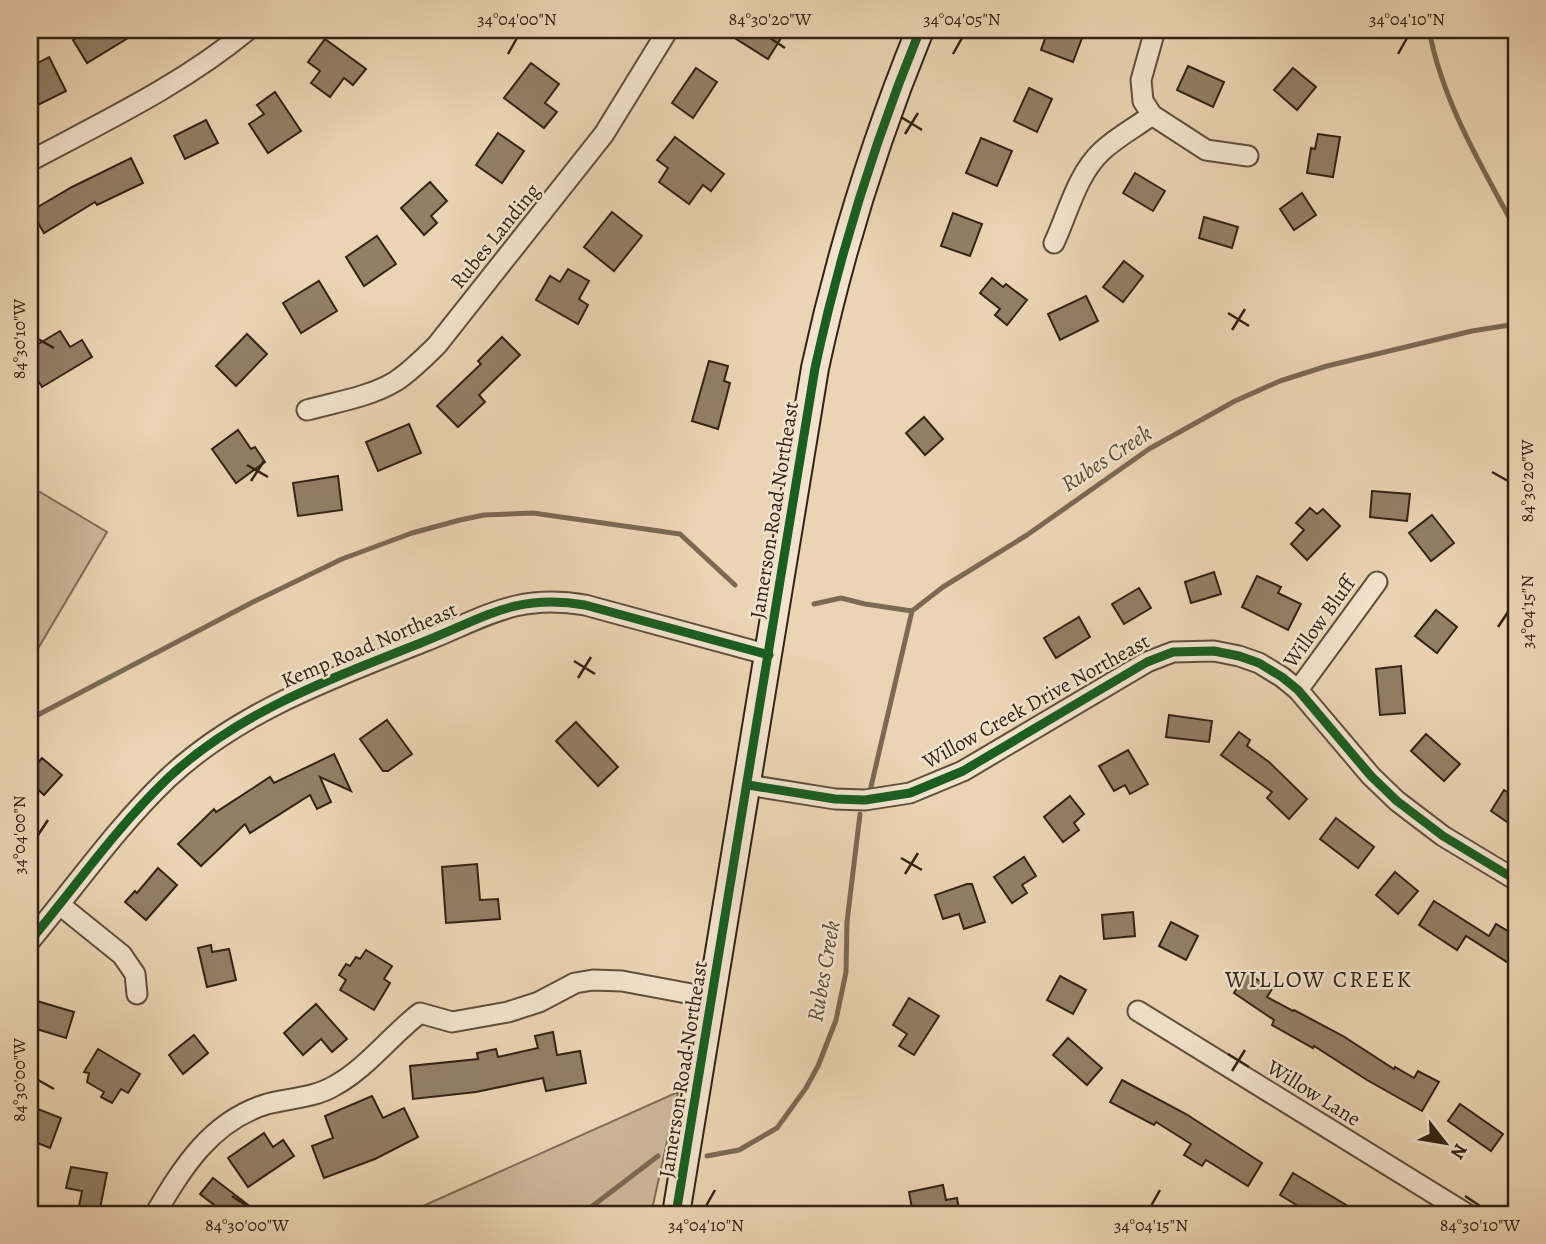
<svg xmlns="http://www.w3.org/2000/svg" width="1546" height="1244" font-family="Alegreya,serif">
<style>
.green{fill:#ccb698;stroke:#7f6c56;stroke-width:2}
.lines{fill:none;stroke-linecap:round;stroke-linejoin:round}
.stream{stroke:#7b6953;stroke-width:5}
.building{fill:#927f66;stroke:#322313;stroke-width:2}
.street-casing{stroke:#604f3b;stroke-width:23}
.secondary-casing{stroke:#322313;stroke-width:30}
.street{stroke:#f2e3ce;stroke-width:19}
.secondary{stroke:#f2e3ce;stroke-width:26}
.cycleway-casing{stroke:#f2e3ce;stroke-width:13}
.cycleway{stroke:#1b5e20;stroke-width:9}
.ticks{fill:none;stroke:#322313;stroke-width:2.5}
.labels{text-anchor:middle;stroke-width:5;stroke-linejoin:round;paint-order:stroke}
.street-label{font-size:21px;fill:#322313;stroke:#f2e3ce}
.water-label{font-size:23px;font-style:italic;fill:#5d4c38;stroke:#f2e3ce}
.neighbourhood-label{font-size:23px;letter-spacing:2px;fill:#322313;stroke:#f2e3ce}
.neatline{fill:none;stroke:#322313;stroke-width:2.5}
.ticks-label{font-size:18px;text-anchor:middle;fill:#322313}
</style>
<rect width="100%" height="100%" fill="#ebd4b3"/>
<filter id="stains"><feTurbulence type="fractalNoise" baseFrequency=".00286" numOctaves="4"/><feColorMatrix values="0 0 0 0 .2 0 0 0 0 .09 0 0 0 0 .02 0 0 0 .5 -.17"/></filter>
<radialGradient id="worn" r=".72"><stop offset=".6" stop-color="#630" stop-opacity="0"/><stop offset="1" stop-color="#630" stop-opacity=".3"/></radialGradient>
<!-- green -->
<g class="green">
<path d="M30,486L107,532L30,662Z"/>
<path d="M678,1092L651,1214H410L423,1206Z"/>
</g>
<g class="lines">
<!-- stream -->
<g class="stream">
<path d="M1429,30C1443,103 1481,165 1516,230"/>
<path d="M814,604L841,598L865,604L912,611"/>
<path d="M30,719L253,602L342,559L412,533L460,520L484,515L533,513L680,534L735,585"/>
<path d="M870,791L912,611L943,587L1027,535L1149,449L1235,401L1280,381L1327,366L1472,331L1516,324"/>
<path d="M707,1156L739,1150L777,1128L806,1088L818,1066L836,1020L846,972L847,922L860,814"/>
<path d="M582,1214L658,1156"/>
</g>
</g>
<!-- building -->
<g class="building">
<path d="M89,30H141L87,63L73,40Z"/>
<path d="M722,30H786L768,59Z"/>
<path d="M1048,30H1085L1073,62L1041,50Z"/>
<path d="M325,39L366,69L353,85L344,78L330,97L311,83L320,71L308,62Z"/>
<path d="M49,57L66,91L30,109V67Z"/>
<path d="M531,63L559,84L545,103L557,112L544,128L504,98Z"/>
<path d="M1188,66L1224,82L1213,107L1177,90Z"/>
<path d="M696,68L717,82L693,118L672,103Z"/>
<path d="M1293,68L1316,87L1297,110L1274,90Z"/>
<path d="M1029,88L1052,99L1037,132L1014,121Z"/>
<path d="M275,92L301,131L268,153L249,124L264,114L257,105Z"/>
<path d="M206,120L218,143L185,159L174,136Z"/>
<path d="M498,133L524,151L502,183L476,165Z"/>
<path d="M1318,134L1340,137L1333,177L1307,173L1311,148L1315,149Z"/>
<path d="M675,137L724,174L711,191L703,185L689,204L659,182L668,168L657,160Z"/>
<path d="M981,138L1012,151L997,186L966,173Z"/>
<path d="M131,158L143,183L97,205L95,202L44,233L31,211L72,187Z"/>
<path d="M1135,173L1165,191L1153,211L1123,193Z"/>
<path d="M430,182L447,201L431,216L437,223L424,235L401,208Z"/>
<path d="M1302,193L1316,215L1294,230L1280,209Z"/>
<path d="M612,212L642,236L614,271L584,247Z"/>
<path d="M953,213L982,224L970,256L941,246Z"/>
<path d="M1204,217L1238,227L1232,248L1199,238Z"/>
<path d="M377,236L396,264L364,286L346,257Z"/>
<path d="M1124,261L1143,276L1123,302L1103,287Z"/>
<path d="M568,269L589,281L579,299L588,305L578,324L536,300L550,276L560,282Z"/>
<path d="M992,278L1003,287L1006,284L1027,300L1007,325L995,315L1000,309L980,293Z"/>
<path d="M319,281L337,311L301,333L283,303Z"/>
<path d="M1086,296L1098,321L1060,340L1048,314Z"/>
<path d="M60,331L70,347L82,340L92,357L42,387L30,367V349Z"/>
<path d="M247,334L267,354L236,386L216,366Z"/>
<path d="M502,337L520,355L479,395L485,402L458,427L437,406L481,364L478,361Z"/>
<path d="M709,361L728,366L724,381L730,383L718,429L692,421Z"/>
<path d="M924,417L943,439L925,455L906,433Z"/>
<path d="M409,424L421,453L378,471L366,442Z"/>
<path d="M238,430L251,449L255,447L265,462L236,483L212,449Z"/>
<path d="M338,476L342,510L298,516L293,483Z"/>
<path d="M1372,491L1410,494L1407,521L1370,517Z"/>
<path d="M1310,508L1317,514L1323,509L1340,526L1307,560L1291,544L1304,530L1296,523Z"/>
<path d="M1432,515L1454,543L1431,561L1409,533Z"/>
<path d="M1214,572L1221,594L1191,603L1185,582Z"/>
<path d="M1257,576L1281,587L1278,593L1301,604L1288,630L1242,607Z"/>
<path d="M1139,588L1151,608L1124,624L1112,604Z"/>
<path d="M1436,610L1457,627L1437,653L1415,636Z"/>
<path d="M1079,617L1090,637L1056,658L1044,638Z"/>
<path d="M1401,666L1405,713L1380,715L1376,669Z"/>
<path d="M1169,715L1212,721L1209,742L1166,737Z"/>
<path d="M387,720L412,754L388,771H383L360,739Z"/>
<path d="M576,722L618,767L598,786L556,741Z"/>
<path d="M1239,732L1250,740L1247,746L1269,762L1307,799L1289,819L1267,798L1272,792L1221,755Z"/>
<path d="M1426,734L1460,764L1444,781L1411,751Z"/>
<path d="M1128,750L1148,784L1130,794L1125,785L1114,791L1099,766Z"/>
<path d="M334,754L351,791L320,777L331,802L317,809L310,795L250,833L245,824L201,866L178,844L214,809L216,812L270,777L274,783Z"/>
<path d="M42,758L62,775L44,795L30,782V772Z"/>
<path d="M1504,790L1516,797V828L1491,811Z"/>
<path d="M1070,796L1084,814L1074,823L1079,830L1063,842L1044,817Z"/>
<path d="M1336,818L1374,847L1358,868L1320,839Z"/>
<path d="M1024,857L1036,876L1022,885L1027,893L1012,903L994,877Z"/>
<path d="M477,864L480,900L498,899L500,919L446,923L442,867Z"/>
<path d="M158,868L177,885L146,920L125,902L135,891L137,893Z"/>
<path d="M1395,872L1418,891L1398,914L1376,895Z"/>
<path d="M967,884H972L985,922L964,929L959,914L943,919L935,895Z"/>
<path d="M1434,901L1489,936L1496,924L1516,936V947L1507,962L1466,936L1457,950L1419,925Z"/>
<path d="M1133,912L1135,936L1104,939L1102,915Z"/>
<path d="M1171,922L1198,936L1186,960L1159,946Z"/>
<path d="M211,945L212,952L229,949L236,980L207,987L198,948Z"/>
<path d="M366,950L392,966L384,979L390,983L374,1010L340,990L346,980L339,975L346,964L350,966L356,957L360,959Z"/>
<path d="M1247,973L1272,989L1267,997L1293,1011L1294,1010L1343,1036L1394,1069L1395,1067L1414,1078L1418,1071L1439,1082L1422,1111L1367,1080L1314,1046L1313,1048L1272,1025L1274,1020L1234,993Z"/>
<path d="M1060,976L1086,990L1073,1014L1047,1000Z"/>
<path d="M909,998L939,1016L914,1055L899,1046L907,1034L893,1025Z"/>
<path d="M37,1001L74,1012L66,1038L30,1027Z"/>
<path d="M316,1004L347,1039L332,1052L321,1039L303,1055L284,1033Z"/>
<path d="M553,1032L557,1055L580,1051L586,1083L546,1091L543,1078L476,1092L413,1099L410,1066L478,1059L477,1053L496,1049L498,1057L538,1048L535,1036Z"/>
<path d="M194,1035L208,1053L183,1074L169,1055Z"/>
<path d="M1068,1038L1102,1068L1087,1085L1053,1055Z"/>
<path d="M98,1049L140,1074L128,1093L121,1089L112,1103L101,1097L104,1092L87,1082L89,1073L84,1072Z"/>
<path d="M1122,1080L1186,1114L1262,1163L1248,1186L1206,1160L1202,1166L1184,1155L1191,1144L1156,1122L1154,1125L1110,1102Z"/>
<path d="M372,1096L383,1118L404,1108L418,1137L375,1159L324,1178L312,1146L333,1138L325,1116Z"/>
<path d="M1460,1104L1503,1134L1491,1151L1448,1121Z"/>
<path d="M30,1106L61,1118L50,1148L30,1140Z"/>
<path d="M264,1133L273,1147L283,1140L294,1156L248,1187L228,1158Z"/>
<path d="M71,1167L107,1173L99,1214L78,1211L82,1191L66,1188Z"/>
<path d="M1293,1173L1361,1214H1293L1298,1206L1280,1195Z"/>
<path d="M213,1178L230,1191L260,1214H214L218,1208L200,1194Z"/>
<path d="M943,1185L946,1200L957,1198L960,1214H913L909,1192Z"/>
</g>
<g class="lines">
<!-- street casing -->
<g class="street-casing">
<g id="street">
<path d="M1155,30L1141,80L1143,101L1152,115L1206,150L1248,156"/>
<path d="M30,161C105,121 183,84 248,30"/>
<path d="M1054,243C1068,213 1077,174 1102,151C1117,137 1136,127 1152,115"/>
<path d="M307,410C336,402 370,397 396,381C411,371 424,358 437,345L604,134L668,30"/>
<path d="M1298,690L1377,582"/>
<path d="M748,785L835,799L865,800L910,793L963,771L1147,662L1173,652L1214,651L1239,656L1259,663L1282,677L1298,690L1371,776L1397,801L1443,836L1516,880"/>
<path d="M60,905L122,955L135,974L137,994"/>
<path d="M30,941C75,887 116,828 167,779C239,711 333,678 423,642C484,618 516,593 585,605L769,655"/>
<path d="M1138,1011L1467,1214"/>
<path d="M155,1214C183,1167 211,1121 267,1104C289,1098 314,1098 334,1086C367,1068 390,1036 420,1013L452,1022L508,1012L539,1002L575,983L593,980L622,981L713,998"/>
</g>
</g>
<!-- secondary casing -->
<g class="secondary-casing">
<path id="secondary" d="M676,1214L815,368C840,252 875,140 920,30"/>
</g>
<!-- street -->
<use href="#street" class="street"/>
<!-- secondary -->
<use href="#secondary" class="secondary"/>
<!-- cycleway casing -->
<g class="cycleway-casing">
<g id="cycleway">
<path d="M748,785L835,799L865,800L910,793L963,771L1147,662L1173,652L1214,651L1239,656L1259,663L1282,677L1298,690L1371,776L1397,801L1443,836L1516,880"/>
<path d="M30,941C75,887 116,828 167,779C239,711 333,678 423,642C484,618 516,593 585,605L769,655"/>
<path d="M676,1214L815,368C840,252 875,140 920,30"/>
</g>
</g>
<!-- cycleway -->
<use href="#cycleway" class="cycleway"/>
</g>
<!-- ticks -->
<path class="ticks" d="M770,38L785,48M508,54L517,38M953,54L962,38M1398,54L1407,38M901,117L922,130M905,134L918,113M1228,313L1249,326M1232,330L1245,309M38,339L54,348M247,465L268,477M1492,472L1508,481M251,481L264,461M1498,627L1508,612M574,661L595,674M578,678L591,657M38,835L48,820M901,858L922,870M905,874L918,853M1228,1054L1249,1067M1232,1071L1245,1050M38,1080L54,1089M232,1196L247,1206M1465,1196L1480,1206M706,1206L715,1190M1151,1206L1160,1190"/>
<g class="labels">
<!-- street labels -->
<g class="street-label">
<text transform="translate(495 236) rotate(-51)" y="7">Rubes Landing</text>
<text transform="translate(774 510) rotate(-81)" y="7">Jamerson Road Northeast</text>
<text transform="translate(1319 622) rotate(-54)" y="7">Willow Bluff</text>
<text transform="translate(369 645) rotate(-23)" y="7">Kemp Road Northeast</text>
<text transform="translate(1036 701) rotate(-29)" y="7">Willow Creek Drive Northeast</text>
<text transform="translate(683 1069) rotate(-81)" y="7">Jamerson Road Northeast</text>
<text transform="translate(1314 1093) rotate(32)" y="7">Willow Lane</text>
</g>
<!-- water labels -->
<g class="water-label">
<text transform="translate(1106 458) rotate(-33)" y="8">Rubes Creek</text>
<text transform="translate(823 971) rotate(-80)" y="8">Rubes Creek</text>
</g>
<!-- neighbourhood labels -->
<g class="neighbourhood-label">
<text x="1319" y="987">WILLOW CREEK</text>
</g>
</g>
<!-- margin -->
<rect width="1546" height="1244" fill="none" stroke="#ebd4b3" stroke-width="77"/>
<!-- north arrow -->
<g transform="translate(1445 1143) rotate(121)" stroke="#f2e3ce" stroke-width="5" paint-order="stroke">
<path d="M0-5L12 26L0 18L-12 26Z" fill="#322313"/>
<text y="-10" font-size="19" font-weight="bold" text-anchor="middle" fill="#322313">N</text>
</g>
<rect x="38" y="38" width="1470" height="1168" class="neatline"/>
<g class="ticks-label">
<text x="517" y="25">34°04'00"N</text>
<text x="770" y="25">84°30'20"W</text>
<text x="962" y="25">34°04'05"N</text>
<text x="1407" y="25">34°04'10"N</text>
<text transform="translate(19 339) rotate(-90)" y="6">84°30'10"W</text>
<text transform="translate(1527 481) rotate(-90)" y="6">84°30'20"W</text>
<text transform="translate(1527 612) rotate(-90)" y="6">34°04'15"N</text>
<text transform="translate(19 835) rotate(-90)" y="6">34°04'00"N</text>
<text transform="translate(19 1080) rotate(-90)" y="6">84°30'00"W</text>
<text x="247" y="1231">84°30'00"W</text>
<text x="706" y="1231">34°04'10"N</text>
<text x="1151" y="1231">34°04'15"N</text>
<text x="1480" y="1231">84°30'10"W</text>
</g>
<rect width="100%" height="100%" filter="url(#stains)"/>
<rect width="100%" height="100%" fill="url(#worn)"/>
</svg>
